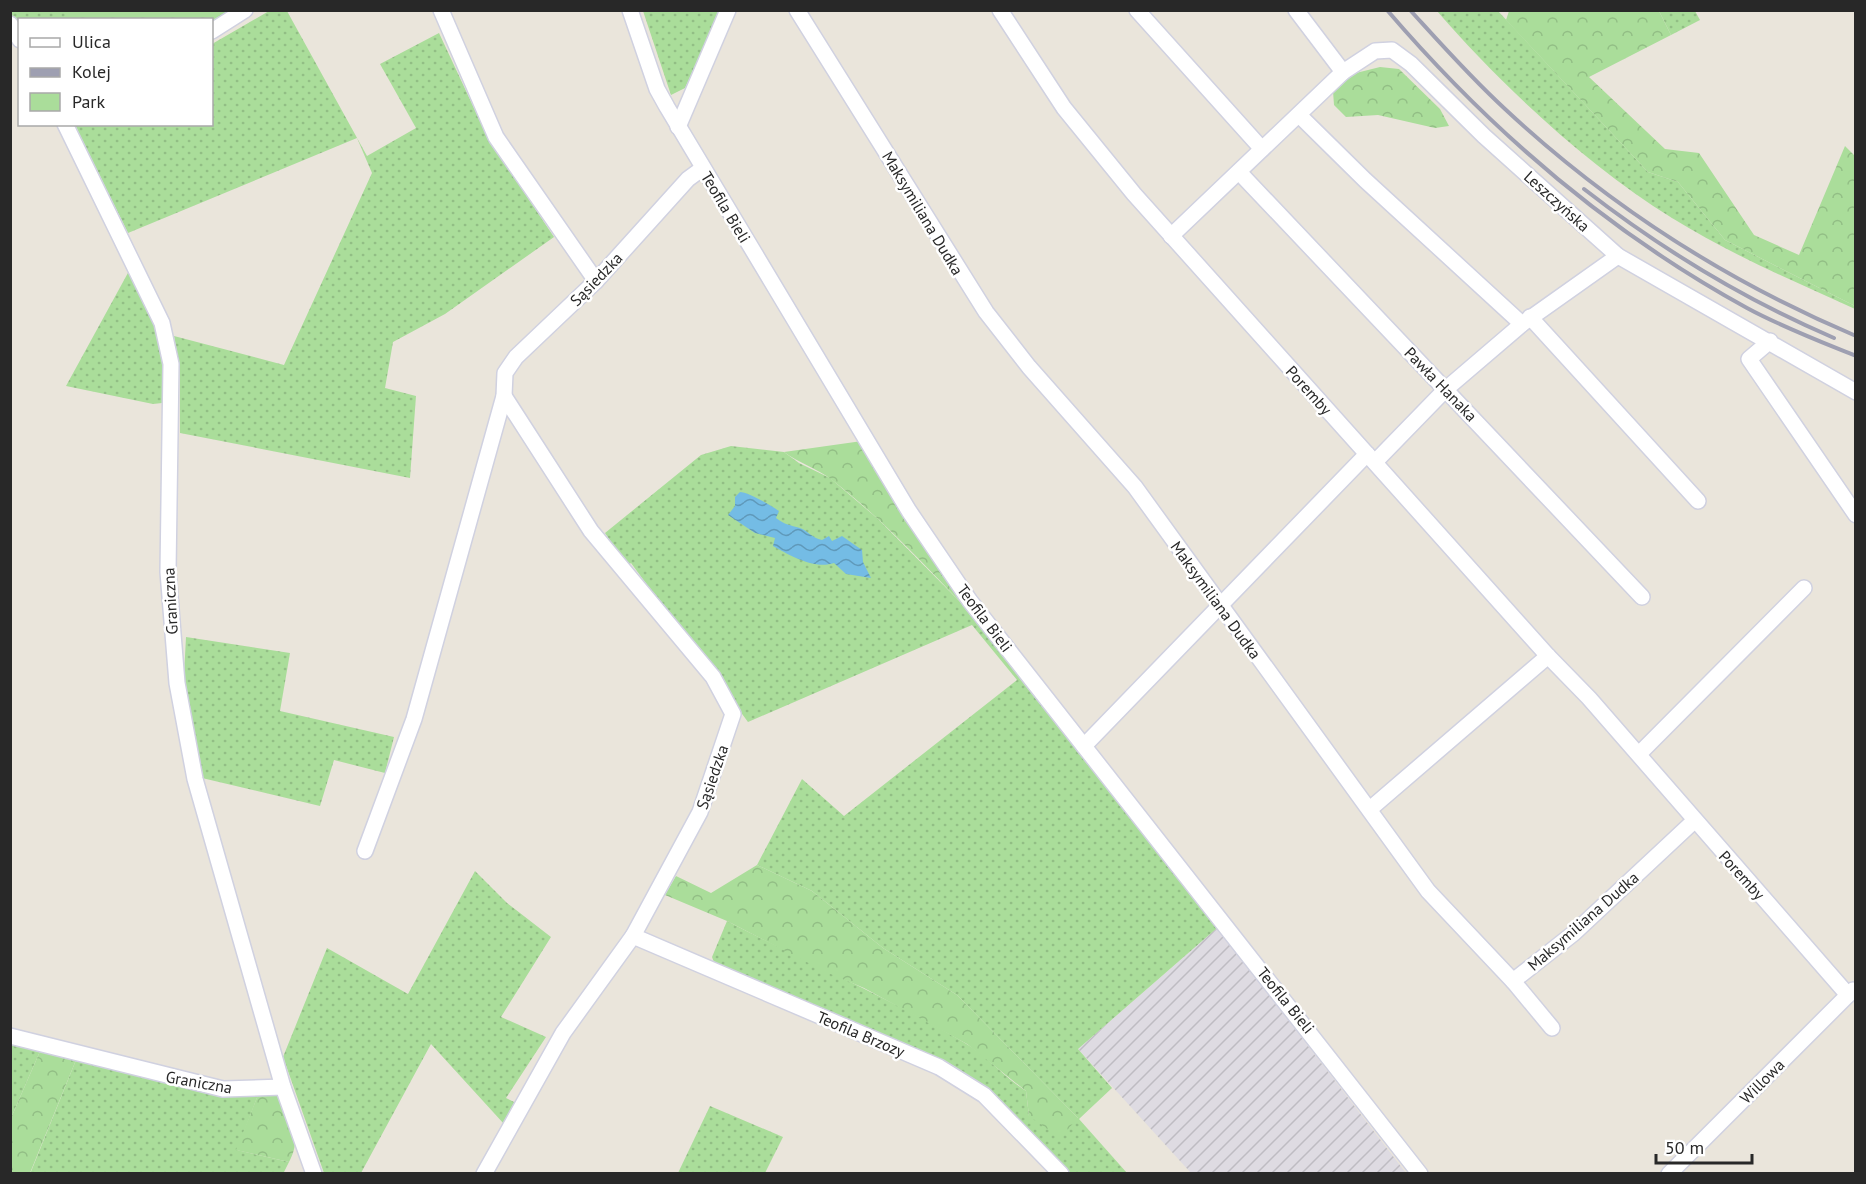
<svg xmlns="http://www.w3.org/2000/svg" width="1866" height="1184" font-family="'PT Sans',sans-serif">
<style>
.industrial{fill:url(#industrial-furrows)}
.green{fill:url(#green-dots)}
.forest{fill:url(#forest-crowns)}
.water{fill:url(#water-waves)}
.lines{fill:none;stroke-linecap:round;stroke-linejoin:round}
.minor-casing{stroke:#d0d1e0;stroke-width:18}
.minor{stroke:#fff;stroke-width:15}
.rail{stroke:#9e9fb1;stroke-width:4}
.labels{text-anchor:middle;stroke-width:5;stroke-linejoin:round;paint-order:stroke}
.street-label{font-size:16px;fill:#282828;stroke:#fff}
</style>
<defs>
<pattern id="industrial-furrows" width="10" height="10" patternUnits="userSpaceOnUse" patternTransform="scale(1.5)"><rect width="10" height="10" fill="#dedbe2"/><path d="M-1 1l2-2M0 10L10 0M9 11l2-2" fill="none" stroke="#bebcc2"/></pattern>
<pattern id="green-dots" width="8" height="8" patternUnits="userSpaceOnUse" patternTransform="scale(1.5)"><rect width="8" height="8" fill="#aadd9a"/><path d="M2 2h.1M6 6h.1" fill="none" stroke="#92be85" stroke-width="1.8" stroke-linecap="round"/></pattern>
<pattern id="forest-crowns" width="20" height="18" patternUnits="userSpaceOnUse" patternTransform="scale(1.5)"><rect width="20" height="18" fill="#aadd9a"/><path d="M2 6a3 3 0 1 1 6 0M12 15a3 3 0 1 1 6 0" fill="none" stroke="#92be85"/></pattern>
<pattern id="water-waves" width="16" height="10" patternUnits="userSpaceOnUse" patternTransform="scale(1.5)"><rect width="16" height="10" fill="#74bce5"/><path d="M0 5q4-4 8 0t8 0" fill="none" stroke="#5f99ba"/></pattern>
</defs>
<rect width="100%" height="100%" fill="#eae5db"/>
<!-- industrial -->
<path class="industrial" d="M1217,928L1406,1173H1191L1078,1049Z"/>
<!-- green -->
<g class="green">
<path d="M10,11H231L212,22V20H20L19,31Z"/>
<path d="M269,11H287L367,156L416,128L380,64L439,33L488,138L554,237L445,314L393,342L385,388L416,396L410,478L180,433V371L174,336L284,365L372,173L357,138L128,233L75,125L212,124V44Z"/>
<path d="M643,11H721L685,88L671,95Z"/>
<path d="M1437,11H1498L1648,172L1678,182L1725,240L1855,306V309C1793,281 1730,254 1672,218C1588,166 1501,85 1437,11Z"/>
<path d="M1659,11H1695L1700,20L1671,35Z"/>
<path d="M129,271L158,331L161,332L168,395L162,403L153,404L66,386Z"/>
<path d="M731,446L784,452L799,463L830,478L878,519L972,614L1217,928L1078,1049L1112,1088L1079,1119L1127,1173H1067L994,1094L939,1061L715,965L712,957L727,921C806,962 888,997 965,1043C987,1056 1004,1077 1026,1091L1029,1116L1078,1118L957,995L883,948L812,891L757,865L802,779L844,816L1017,680L972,625L748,722L631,563L627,566L605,533L701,455Z"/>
<path d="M186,637L290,653L280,711L394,737L385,773L334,760L320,806L202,778L183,694Z"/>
<path d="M475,871L507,903L551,937L501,1017L546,1037L506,1098L518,1104L504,1124L431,1044L361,1173H324L283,1057L327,948L408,994Z"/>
<path d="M11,1041L41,1049L11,1118Z"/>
<path d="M76,1060L223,1096L258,1095L237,1150L289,1162L283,1174H30Z"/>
<path d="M710,1106L783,1137L765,1173H678Z"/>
</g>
<!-- forest -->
<g class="forest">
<path d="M67,11V10L228,11L211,20L69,19Z"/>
<path d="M1509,11H1659L1671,35L1589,77L1665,149L1699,153L1754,235L1799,255L1845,146L1855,156V306L1725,240L1678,182L1648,172L1506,20Z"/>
<path d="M1380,67L1399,69L1440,109L1449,126L1435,128L1378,115L1346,117L1334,105L1333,91L1352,74Z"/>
<path d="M862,441L972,614C927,568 883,519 832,480C818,469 799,463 784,452Z"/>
<path d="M757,865L812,891L883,948L957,995L1078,1118L1060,1138L1029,1116L1026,1091L967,1044L864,988L826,972L727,921L665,895L676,876L711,893Z"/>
<path d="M41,1049L76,1060L30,1173L11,1174V1118Z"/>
<path d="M273,1093L280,1096C290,1121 303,1136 289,1162L236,1150L258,1095Z"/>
</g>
<!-- water -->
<path class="water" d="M740,492C748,492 772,506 779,511L776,518C785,525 790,525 800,528C808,531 812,538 822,540L829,536L832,541L842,536L862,550L863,562L871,578L846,574L834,563C815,570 789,555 773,546L775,538L755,533L728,515L735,506V497Z"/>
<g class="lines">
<!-- minor casing -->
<g class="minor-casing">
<g id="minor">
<path d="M441,10L496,137L596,281"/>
<path d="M630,10L657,89L667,107L909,511L970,601L1420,1174"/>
<path d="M797,10L986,312L1029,367L1135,487L1428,891L1513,981L1574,933L1694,821"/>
<path d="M1000,10L1064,108L1134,194L1548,656L1589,698L1848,995"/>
<path d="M1137,10L1262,149"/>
<path d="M1296,10L1343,72"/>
<path d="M10,24L20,40"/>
<path d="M212,31L245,10"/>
<path d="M1299,115L1365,180L1522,324"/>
<path d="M65,124L162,323L171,364L168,572L177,683L195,779L283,1087L314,1174"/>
<path d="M678,127L728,10"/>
<path d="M1239,172L1642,597"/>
<path d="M1171,236L1343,72L1375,51L1392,50L1411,64L1484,136L1618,256L1856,392"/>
<path d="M1530,317L1698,501"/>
<path d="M1770,341L1749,359L1856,515"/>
<path d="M1375,462L1446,389L1522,324L1618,256"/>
<path d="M1084,746L1367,454"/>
<path d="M1639,754L1804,588"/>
<path d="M1370,809L1548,656"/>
<path d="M365,851L414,719L504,396L505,373L516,357L596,281L688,179L703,168"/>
<path d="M633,936L939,1067L984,1095L1061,1174"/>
<path d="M1513,981L1552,1028"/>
<path d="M10,1036L223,1089L283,1087"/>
<path d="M484,1174L563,1033L633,936L700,812L733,714L713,677L591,531L504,396"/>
<path d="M1669,1174L1853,990"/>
</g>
</g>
<!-- minor -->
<use href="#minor" class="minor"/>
<!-- rail -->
<g class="rail">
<path d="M1387,10C1489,129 1610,233 1747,308C1782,327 1819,341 1856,356"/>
<path d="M1410,10C1441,44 1471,78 1505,109C1608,205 1726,281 1856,336"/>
<path d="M1584,189C1660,248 1745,300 1834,338"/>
</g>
</g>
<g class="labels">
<!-- street labels -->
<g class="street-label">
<text transform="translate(1557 201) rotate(42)" y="6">Leszczyńska</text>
<text transform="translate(726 207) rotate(59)" y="6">Teofila Bieli</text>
<text transform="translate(923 213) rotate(59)" y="6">Maksymiliana Dudka</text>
<text transform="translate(596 279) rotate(-46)" y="6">Sąsiedzka</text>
<text transform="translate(1441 384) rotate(46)" y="6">Pawła Hanaka</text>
<text transform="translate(1309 390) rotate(48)" y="6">Poremby</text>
<text transform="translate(1216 600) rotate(54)" y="6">Maksymiliana Dudka</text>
<text transform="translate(170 601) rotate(-93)" y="6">Graniczna</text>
<text transform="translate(985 618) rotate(53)" y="6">Teofila Bieli</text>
<text transform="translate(712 777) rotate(-71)" y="6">Sąsiedzka</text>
<text transform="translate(1742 875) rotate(48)" y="6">Poremby</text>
<text transform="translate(1583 921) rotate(-41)" y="6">Maksymiliana Dudka</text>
<text transform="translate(1286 1000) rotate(51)" y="6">Teofila Bieli</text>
<text transform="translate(861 1034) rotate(23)" y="6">Teofila Brzozy</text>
<text transform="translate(1762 1081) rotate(-45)" y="6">Willowa</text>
<text transform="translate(199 1082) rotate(10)" y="6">Graniczna</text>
</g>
</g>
<!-- border -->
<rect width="1866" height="1184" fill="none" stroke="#282828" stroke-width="24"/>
<!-- legend -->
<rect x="18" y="18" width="195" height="108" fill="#ffffff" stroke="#a9a9a9" stroke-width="1.5"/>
<rect x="30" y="38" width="30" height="9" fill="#ffffff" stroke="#a9a9a9" stroke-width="1.5"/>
<text x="72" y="48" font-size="18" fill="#282828">Ulica</text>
<rect x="30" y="68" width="30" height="9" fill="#9e9fb1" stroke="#a9a9a9" stroke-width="1.5"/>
<text x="72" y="78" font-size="18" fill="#282828">Kolej</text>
<rect x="30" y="93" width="30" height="18" fill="#aadd9a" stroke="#a9a9a9" stroke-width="1.5"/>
<text x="72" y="108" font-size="18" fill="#282828">Park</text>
<!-- scale -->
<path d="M1656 1154v9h96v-9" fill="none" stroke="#282828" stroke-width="3"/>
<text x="1665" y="1154" font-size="18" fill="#282828" stroke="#ffffff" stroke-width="4.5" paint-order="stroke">50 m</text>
</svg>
